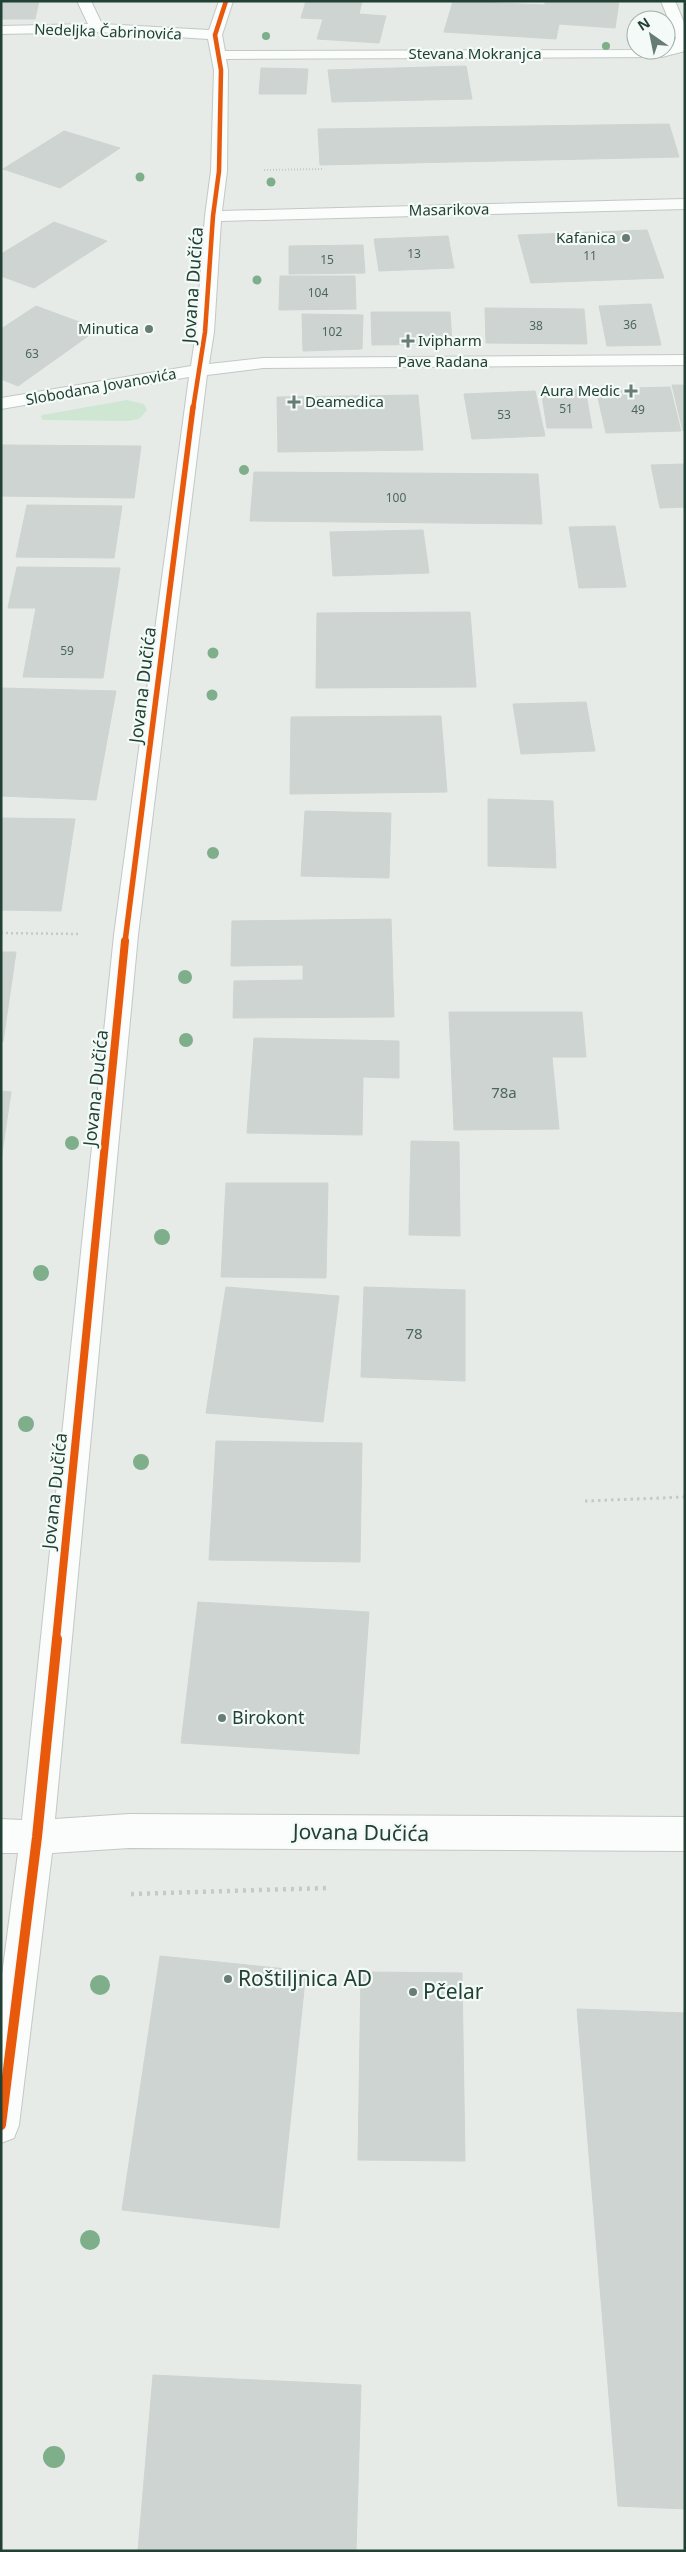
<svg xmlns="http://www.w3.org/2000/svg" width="686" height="2552" font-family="'Noto Sans',sans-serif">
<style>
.green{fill:#cee6d2}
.building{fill:#ced4d1;stroke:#ced4d1}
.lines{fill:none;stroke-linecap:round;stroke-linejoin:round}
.minor-casing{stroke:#c3c8c5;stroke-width:2}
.path-far3{stroke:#c2cbc6;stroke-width:2;stroke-dasharray:1 2;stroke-linecap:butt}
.path-far2{stroke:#c2cbc6;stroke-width:2.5;stroke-dasharray:2 3;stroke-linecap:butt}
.path-far1{stroke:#c2cbc6;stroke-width:3;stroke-dasharray:2.5 4;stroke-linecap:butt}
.path{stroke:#c2cbc6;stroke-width:4.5;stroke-dasharray:3 5;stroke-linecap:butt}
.minor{fill:#fbfcfc;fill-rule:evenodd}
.cycleway-far3-casing{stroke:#f4faf7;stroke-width:6}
.cycleway-far2-casing{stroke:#f4faf7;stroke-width:8}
.cycleway-far1-casing{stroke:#f4faf7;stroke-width:11}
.cycleway-casing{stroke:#f4faf7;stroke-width:13}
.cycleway-far3{stroke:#e8590c;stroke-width:4.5}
.cycleway-far2{stroke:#e8590c;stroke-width:5.5}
.cycleway-far1{stroke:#e8590c;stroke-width:8}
.cycleway{stroke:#e8590c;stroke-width:10}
.tree{fill:#7eae8a}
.poi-dot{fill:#667c74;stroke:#f4faf7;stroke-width:2}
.labels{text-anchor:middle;stroke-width:4.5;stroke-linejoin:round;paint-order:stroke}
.far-number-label{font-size:12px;fill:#4d665d}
.far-street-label{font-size:15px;fill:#214135;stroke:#f4faf7}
.far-poi-label{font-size:15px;fill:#214135;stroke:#f4faf7;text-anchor:end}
.number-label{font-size:15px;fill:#4d665d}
.street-label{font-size:18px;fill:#214135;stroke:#f4faf7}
.poi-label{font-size:18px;fill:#214135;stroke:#f4faf7;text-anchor:start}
.near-street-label{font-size:21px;fill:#214135;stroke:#f4faf7}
.near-poi-label{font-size:21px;fill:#214135;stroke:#f4faf7;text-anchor:start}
</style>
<rect width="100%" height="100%" fill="#e6ebe8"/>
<!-- green -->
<path class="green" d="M127,400L144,404L147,410L139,419L128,421L43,420L41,417L42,415Z"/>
<!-- building -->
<g class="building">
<path d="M1,1H39L35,19H1Z"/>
<path d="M306,1H362L359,14L386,16L379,43L317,39L323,19L301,18Z"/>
<path d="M453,1L545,5V1H619L615,28L559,24L556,39L444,32Z"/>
<path d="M466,66L472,99L332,102L328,70Z"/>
<path d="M261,68L308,69L306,94H259Z"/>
<path d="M669,124L679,157L320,165L318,129Z"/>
<path d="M64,131L120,148L60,188L3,169Z"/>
<path d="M54,222L107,241L34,288L1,276V254Z"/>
<path d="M647,230L664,278L531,283L518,235Z"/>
<path d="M448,236L454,268L379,271L374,239Z"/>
<path d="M363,245L365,273L289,274V246Z"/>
<path d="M280,276H355L356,309L279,310Z"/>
<path d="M651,304L661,345L607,346L599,306Z"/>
<path d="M36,306L98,329L18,386L1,379V329Z"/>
<path d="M485,308L584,309L587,344L486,343Z"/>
<path d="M371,312H450L452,344L372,345Z"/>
<path d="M302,314L363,315L362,349L303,351Z"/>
<path d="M672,385H685V431H683Z"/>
<path d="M670,387L681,431L606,433L596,389Z"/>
<path d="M541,389H585L592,428H547Z"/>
<path d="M535,391L545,436L472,439L464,394Z"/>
<path d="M418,395L423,450L278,452L277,397Z"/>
<path d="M1,445L141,446L134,498L1,496Z"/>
<path d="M685,464V507L660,508L651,465Z"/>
<path d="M254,472L538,474L542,524L250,521Z"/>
<path d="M27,505L122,506L114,558L16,557Z"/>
<path d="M615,526L626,587L579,588L569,527Z"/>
<path d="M423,530L429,573L333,576L330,532Z"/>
<path d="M17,567L120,568L103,678L23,677L36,608H8Z"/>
<path d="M470,612L476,687L316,688L317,613Z"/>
<path d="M1,688L116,691L96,800L1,796Z"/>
<path d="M586,702L595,751L521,754L513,704Z"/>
<path d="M441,716L447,792L290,794L291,717Z"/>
<path d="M488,799L553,801L556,868L488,866Z"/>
<path d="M305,811L391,813L389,878L301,876Z"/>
<path d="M1,818L75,819L61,911L1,910Z"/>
<path d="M391,919L394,1017L233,1018L234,981L303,980V965L231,966L232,921Z"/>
<path d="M1,952H16L3,1042H1Z"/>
<path d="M449,1012H582L586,1057H552L559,1129L454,1130Z"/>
<path d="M254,1038L399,1041V1078L363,1077L362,1135L247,1133Z"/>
<path d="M1,1091L11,1092L1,1160Z"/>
<path d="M411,1141L459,1142L460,1236L409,1235Z"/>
<path d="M226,1183H328L326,1278L221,1277Z"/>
<path d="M226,1287L339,1296L323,1422L206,1413Z"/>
<path d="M364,1287L465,1290V1381L361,1377Z"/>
<path d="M216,1441L362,1443L360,1562L209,1560Z"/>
<path d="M198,1602L369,1612L359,1754L181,1743Z"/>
<path d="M160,1956L306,1971L279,2228L122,2210Z"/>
<path d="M361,1972L462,1973L465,2161L358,2160Z"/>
<path d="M577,2009L685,2013V2509L618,2506Z"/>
<path d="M153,2375L361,2385L356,2551H138Z"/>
</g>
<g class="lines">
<!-- minor casing -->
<g class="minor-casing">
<path id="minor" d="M77,1H91L102,24L209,30L219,1H233L222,35L225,51L666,50V48L673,46L676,38L661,1H675L685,25V51L662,57L226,59L228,70L227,171L222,211L685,199V209L221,221L214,332L209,364L263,358L685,355V365L263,368L207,375L138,935L55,1819L129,1814L685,1817V1851L129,1848L52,1853L19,2125L14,2138L1,2143V1983L18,1853H1V1819L22,1820L114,935L189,377L1,409V398L191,366L196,332L205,216L211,171L214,70L208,39L97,32L1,34V26L88,24Z"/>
</g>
<!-- path-far3 -->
<path class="path-far3" d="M264,170L323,169"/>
<!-- path-far2 -->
<path class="path-far2" d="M1,933L78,934"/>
<!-- path-far1 -->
<path class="path-far1" d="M585,1501L685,1497"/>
<!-- path -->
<path class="path" d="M131,1894L328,1888"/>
<!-- minor -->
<use href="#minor" class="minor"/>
<!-- cycleway-far3 casing -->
<g class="cycleway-far3-casing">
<path id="cycleway-far3" d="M193,409L205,332L213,216L219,171L221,70L215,35L226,1"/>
</g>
<!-- cycleway-far2 casing -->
<g class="cycleway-far2-casing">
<path id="cycleway-far2" d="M125,942L193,407"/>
</g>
<!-- cycleway-far1 casing -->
<g class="cycleway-far1-casing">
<path id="cycleway-far1" d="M56,1640L125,941"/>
</g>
<!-- cycleway casing -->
<g class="cycleway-casing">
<path id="cycleway" d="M1,2125L37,1837L57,1639"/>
</g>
<!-- cycleway-far3 -->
<use href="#cycleway-far3" class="cycleway-far3"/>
<!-- cycleway-far2 -->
<use href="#cycleway-far2" class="cycleway-far2"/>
<!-- cycleway-far1 -->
<use href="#cycleway-far1" class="cycleway-far1"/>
<!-- cycleway -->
<use href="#cycleway" class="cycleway"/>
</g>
<!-- trees -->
<g class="tree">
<circle cx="266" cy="36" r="4"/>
<circle cx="606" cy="46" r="4"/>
<circle cx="140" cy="177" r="4.5"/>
<circle cx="271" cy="182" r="4.5"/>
<circle cx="257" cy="280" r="4.5"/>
<circle cx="244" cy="470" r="5"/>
<circle cx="213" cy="653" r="5.5"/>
<circle cx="212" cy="695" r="5.5"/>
<circle cx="213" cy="853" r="6"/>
<circle cx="185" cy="977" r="7"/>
<circle cx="186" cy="1040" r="7"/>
<circle cx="72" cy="1143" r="7"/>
<circle cx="162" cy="1237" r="8"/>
<circle cx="41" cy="1273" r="8"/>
<circle cx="26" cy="1424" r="8"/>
<circle cx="141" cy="1462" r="8"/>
<circle cx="100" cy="1985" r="10"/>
<circle cx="90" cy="2240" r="10"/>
<circle cx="54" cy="2457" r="11"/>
</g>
<!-- markers -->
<g class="poi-dot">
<circle cx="626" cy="238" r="5"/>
<circle cx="149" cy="329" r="5"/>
<path d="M405.5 333.5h5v5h5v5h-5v5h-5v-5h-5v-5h5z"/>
<path d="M628.5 383.5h5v5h5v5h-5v5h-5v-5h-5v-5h5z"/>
<path d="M291.5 394.5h5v5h5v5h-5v5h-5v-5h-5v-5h5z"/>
<circle cx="222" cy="1718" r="5"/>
<circle cx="228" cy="1979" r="5"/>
<circle cx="413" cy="1992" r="5"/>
</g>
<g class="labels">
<!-- far-number labels -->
<g class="far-number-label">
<text x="414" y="258">13</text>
<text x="590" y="260">11</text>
<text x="327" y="264">15</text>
<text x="318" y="297">104</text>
<text x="630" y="329">36</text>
<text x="536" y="330">38</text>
<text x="332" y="336">102</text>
<text x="32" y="358">63</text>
<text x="566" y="413">51</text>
<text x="638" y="414">49</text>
<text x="504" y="419">53</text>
<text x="396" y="502">100</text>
<text x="67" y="655">59</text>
</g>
<!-- far-street labels -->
<g class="far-street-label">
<text transform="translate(108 32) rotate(2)" y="5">Nedeljka Čabrinovića</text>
<text x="475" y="59">Stevana Mokranjca</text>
<text transform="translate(449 210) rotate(-1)" y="5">Masarikova</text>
<text x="443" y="367">Pave Radana</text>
<text transform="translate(101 387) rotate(-10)" y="5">Slobodana Jovanovića</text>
</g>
<!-- far-poi labels -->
<g class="far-poi-label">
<text x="616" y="243">Kafanica</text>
<text x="139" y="334">Minutica</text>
<text x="418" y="346" text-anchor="start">Ivipharm</text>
<text x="620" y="396">Aura Medic</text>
<text x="305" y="407" text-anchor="start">Deamedica</text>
</g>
<!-- number labels -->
<g class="number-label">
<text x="504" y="1098">78a</text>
<text x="414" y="1339">78</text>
</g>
<!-- street labels -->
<g class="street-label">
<text transform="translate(193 285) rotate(-86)" y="6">Jovana Dučića</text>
<text transform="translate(143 685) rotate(-83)" y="6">Jovana Dučića</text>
<text transform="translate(96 1088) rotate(-84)" y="6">Jovana Dučića</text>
<text transform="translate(55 1491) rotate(-84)" y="6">Jovana Dučića</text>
</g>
<!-- poi labels -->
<g class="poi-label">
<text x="232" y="1724">Birokont</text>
</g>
<!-- near-street labels -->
<g class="near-street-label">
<text transform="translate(361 1833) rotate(1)" y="7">Jovana Dučića</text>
</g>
<!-- near-poi labels -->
<g class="near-poi-label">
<text x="238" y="1986">Roštiljnica AD</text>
<text x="423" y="1999">Pčelar</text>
</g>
</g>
<!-- border -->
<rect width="686" height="2552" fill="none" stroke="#214135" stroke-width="5"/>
<!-- north arrow -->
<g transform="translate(651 35) rotate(327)"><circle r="24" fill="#f4faf7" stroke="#a0b0a9"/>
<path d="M0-4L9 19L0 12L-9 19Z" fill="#667c74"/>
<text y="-8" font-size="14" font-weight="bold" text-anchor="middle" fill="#214135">N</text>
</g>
</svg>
